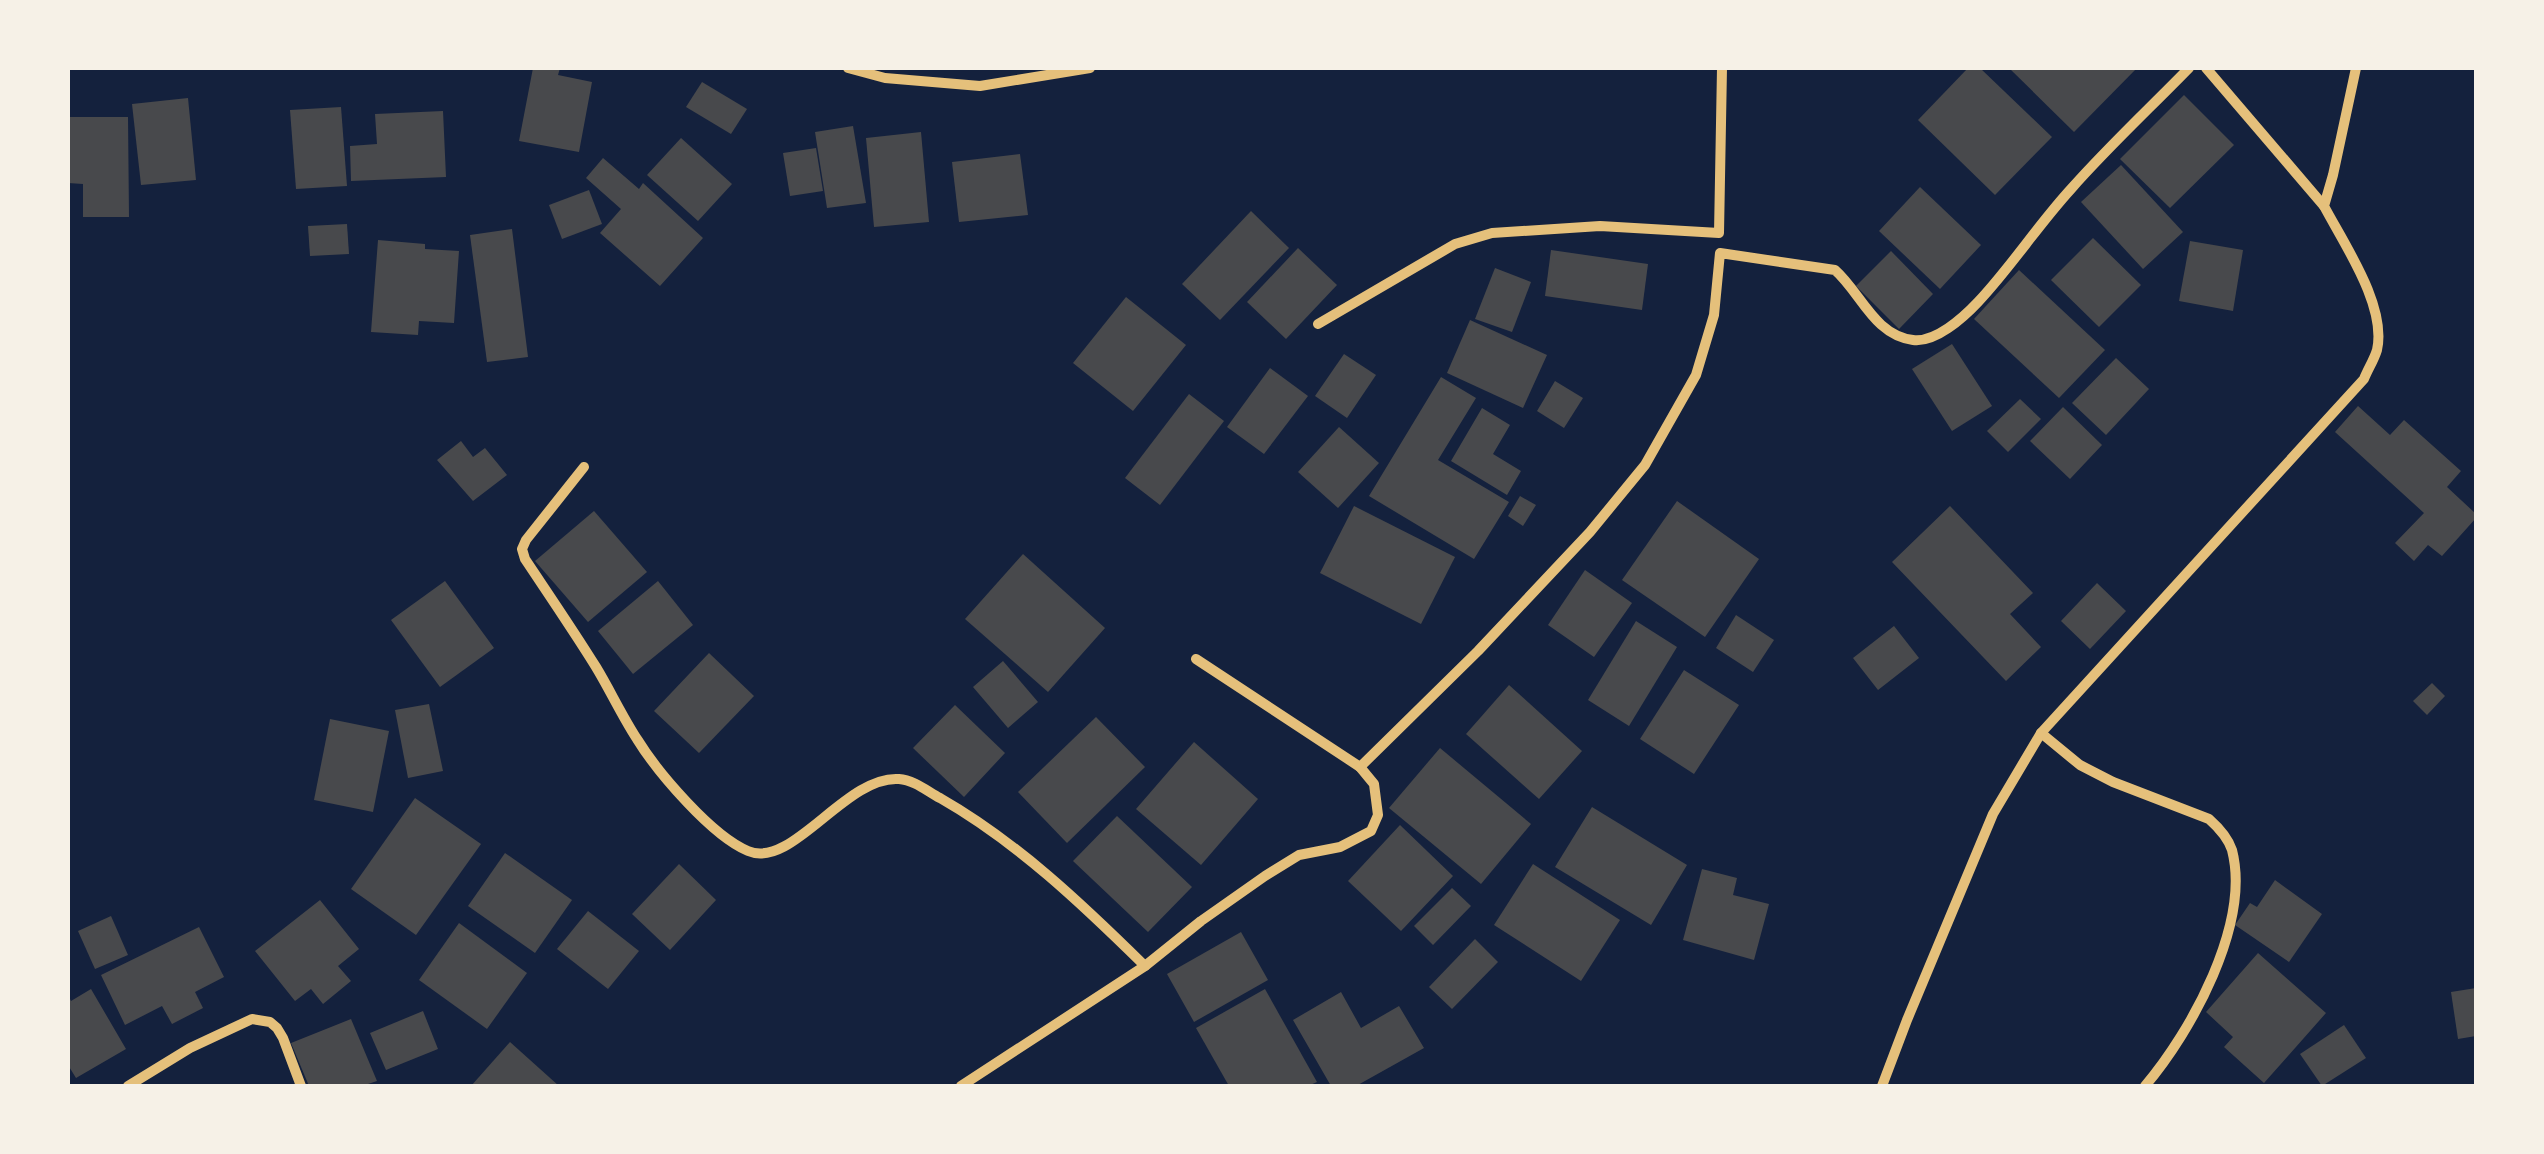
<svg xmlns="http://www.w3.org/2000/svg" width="2544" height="1154" font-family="'Exo 2',sans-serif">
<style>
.building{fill:#48494c}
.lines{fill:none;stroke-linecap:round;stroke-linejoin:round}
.minor{stroke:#e5c07b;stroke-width:10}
</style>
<rect width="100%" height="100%" fill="#14213d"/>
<!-- building -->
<g class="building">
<path d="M533,68H560L558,75L592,82L579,152L519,141Z"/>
<path d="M1968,68H1980L2052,137L1995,195L1918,120Z"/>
<path d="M2009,68H2137L2074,132Z"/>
<path d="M702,82L747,109L731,134L686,107Z"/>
<path d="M2184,95L2234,145L2170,208L2120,159Z"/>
<path d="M188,98L196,180L141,185L132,104Z"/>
<path d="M341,107L347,186L296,189L290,110Z"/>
<path d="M443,111L446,177L351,181L350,146L377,144L375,114Z"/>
<path d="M68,117H128L129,217H83V184L68,183Z"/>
<path d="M853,126L866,203L827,208L815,132Z"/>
<path d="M921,132L929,222L874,227L866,138Z"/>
<path d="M681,138L732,184L698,221L647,175Z"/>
<path d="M816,148L823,191L790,196L783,153Z"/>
<path d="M1020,154L1028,215L959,222L952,162Z"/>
<path d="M603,158L639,189L643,183L703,238L660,286L600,233L621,209L586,178Z"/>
<path d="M2121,165L2183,232L2143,269L2081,202Z"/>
<path d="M1920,187L1981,245L1940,289L1879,231Z"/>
<path d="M589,190L602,224L562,239L549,205Z"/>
<path d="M1251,211L1289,248L1220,320L1182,284Z"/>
<path d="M347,224L349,254L310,256L308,226Z"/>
<path d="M512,229L528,357L487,362L470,235Z"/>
<path d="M2093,238L2141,285L2099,327L2051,280Z"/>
<path d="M378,240L425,244V249L459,251L454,323L419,321L418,335L371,332Z"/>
<path d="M2190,241L2243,250L2233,311L2179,301Z"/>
<path d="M1298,248L1337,285L1286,339L1247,302Z"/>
<path d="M1551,250L1648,264L1642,310L1545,296Z"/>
<path d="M1891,251L1933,294L1899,329L1856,286Z"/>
<path d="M1495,268L1531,282L1512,332L1475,319Z"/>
<path d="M2019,270L2105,350L2059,398L1974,319Z"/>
<path d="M1126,297L1186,345L1133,411L1073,363Z"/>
<path d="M1470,320L1547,355L1523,408L1447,373Z"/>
<path d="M1952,344L1992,406L1952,431L1912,369Z"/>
<path d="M1344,354L1376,375L1347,418L1315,396Z"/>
<path d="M2116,358L2149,389L2106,435L2072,403Z"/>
<path d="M1270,368L1308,396L1264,454L1227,427Z"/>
<path d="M1441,377L1476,398L1438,460L1509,502L1474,559L1369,496Z"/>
<path d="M1555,381L1583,398L1564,428L1537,411Z"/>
<path d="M1189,394L1224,421L1160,505L1125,478Z"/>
<path d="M2020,399L2041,419L2008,452L1987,431Z"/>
<path d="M2358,406L2390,435L2404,420L2461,471L2447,487L2476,514V518L2442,556L2428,545L2414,561L2395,543L2424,513L2335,432Z"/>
<path d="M2063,407L2102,445L2070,479L2030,441Z"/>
<path d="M1482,408L1510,425L1493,454L1521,471L1507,495L1451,461Z"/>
<path d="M1339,427L1379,463L1338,508L1298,472Z"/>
<path d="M461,441L473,457L485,448L507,475L473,501L437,460Z"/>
<path d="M1520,496L1536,505L1523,526L1508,516Z"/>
<path d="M1677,501L1759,559L1705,637L1622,580Z"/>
<path d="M1354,506L1455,557L1421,624L1320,573Z"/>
<path d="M1950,506L2033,593L2010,614L2041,647L2006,681L1892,562Z"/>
<path d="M594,511L647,572L588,622L535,561Z"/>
<path d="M1023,554L1105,628L1048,692L965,619Z"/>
<path d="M1585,570L1632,603L1594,657L1548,625Z"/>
<path d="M445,581L494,648L440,687L391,620Z"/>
<path d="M658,581L693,625L633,674L598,631Z"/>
<path d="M2097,583L2126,611L2090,649L2061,621Z"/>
<path d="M1736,615L1774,640L1753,672L1716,648Z"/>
<path d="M1636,621L1677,647L1629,726L1588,700Z"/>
<path d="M1894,626L1919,658L1878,690L1853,658Z"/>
<path d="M709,653L754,696L699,753L654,711Z"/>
<path d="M1003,661L1038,702L1008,728L973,687Z"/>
<path d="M1684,670L1739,705L1694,774L1640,739Z"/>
<path d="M2432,683L2445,696L2427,715L2413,701Z"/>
<path d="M1509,685L1582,751L1539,799L1466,734Z"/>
<path d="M429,704L443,771L408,778L395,710Z"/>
<path d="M955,705L1005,753L964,797L913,748Z"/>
<path d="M1096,717L1145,767L1067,843L1018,792Z"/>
<path d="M330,719L389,731L373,812L314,800Z"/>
<path d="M1194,742L1258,799L1201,865L1136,809Z"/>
<path d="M1440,748L1531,824L1481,884L1389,808Z"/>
<path d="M415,798L481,844L416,935L351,889Z"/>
<path d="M1592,807L1687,865L1651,925L1555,867Z"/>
<path d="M1117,816L1192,887L1148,932L1073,861Z"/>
<path d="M1400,825L1453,876L1401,931L1348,881Z"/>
<path d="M505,853L572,900L535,953L468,906Z"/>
<path d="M679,864L716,900L670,950L632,914Z"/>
<path d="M1533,864L1620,920L1581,981L1494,925Z"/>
<path d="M1702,869L1737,878L1733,895L1769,904L1754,960L1683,940Z"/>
<path d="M2275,880L2322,914L2289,962L2235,925L2250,903L2257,907Z"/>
<path d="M1452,888L1471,906L1433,945L1414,926Z"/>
<path d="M320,900L359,949L338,966L351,981L323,1004L311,989L295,1001L255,951Z"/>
<path d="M588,911L639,951L608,989L557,949Z"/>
<path d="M111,916L128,955L95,969L78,931Z"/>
<path d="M459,923L527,973L487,1029L419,980Z"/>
<path d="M199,927L224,977L195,992L203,1008L172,1024L162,1006L125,1025L101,975Z"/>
<path d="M1241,932L1268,980L1194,1022L1167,974Z"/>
<path d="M1475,939L1498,962L1452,1009L1429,987Z"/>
<path d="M2258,953L2326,1013L2264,1083L2224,1047L2233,1037L2206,1012Z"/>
<path d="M2476,988V1036L2458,1039L2451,992Z"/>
<path d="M91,989L126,1049L76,1078L68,1065V995L71,1001Z"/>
<path d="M1265,989L1317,1082L1308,1086H1229L1196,1028Z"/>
<path d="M1341,992L1361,1028L1399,1006L1424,1048L1356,1086H1331L1293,1020Z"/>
<path d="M423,1011L438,1049L386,1070L370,1033Z"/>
<path d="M351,1019L377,1081L362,1086H309L291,1043Z"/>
<path d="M2344,1025L2366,1058L2322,1086L2300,1054Z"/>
<path d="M510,1042L559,1086H471Z"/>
</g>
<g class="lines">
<!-- minor -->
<g class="minor">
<path d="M848,68L885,78L980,86L1090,68"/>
<path d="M2206,68L2324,206"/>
<path d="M1318,324L1455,244L1492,233L1600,226L1719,233L1722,68"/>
<path d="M584,467L526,540L522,549L525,559C549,595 573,630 596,667C610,690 622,716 637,739C658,773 712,836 748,851C792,870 846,775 899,779C914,780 927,791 940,798C1017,842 1082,904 1145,966"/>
<path d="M1196,659L1360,767L1478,651L1590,532L1645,465L1696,375L1714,315L1720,253L1835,270C1861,293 1874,335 1913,340C1935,343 1963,318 1978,302C2011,267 2038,225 2071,189C2108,147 2150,108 2189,68"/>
<path d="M2041,733L2080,765L2113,782L2209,819C2218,827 2228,838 2232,850C2251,924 2191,1032 2145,1086"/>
<path d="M128,1086L190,1048L252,1019L270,1022L277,1028L283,1038L301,1086"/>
<path d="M961,1086L1145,966L1201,921L1265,876L1299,855L1340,847L1371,831L1378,815L1374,784L1360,767"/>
<path d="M1882,1086L1907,1020L1993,814L2041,733L2364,379C2368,369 2374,360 2377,350C2387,306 2344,244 2324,206L2333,175L2356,68"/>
</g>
</g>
<!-- border -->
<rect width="2544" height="1154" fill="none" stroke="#f6f1e7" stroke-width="140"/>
</svg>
